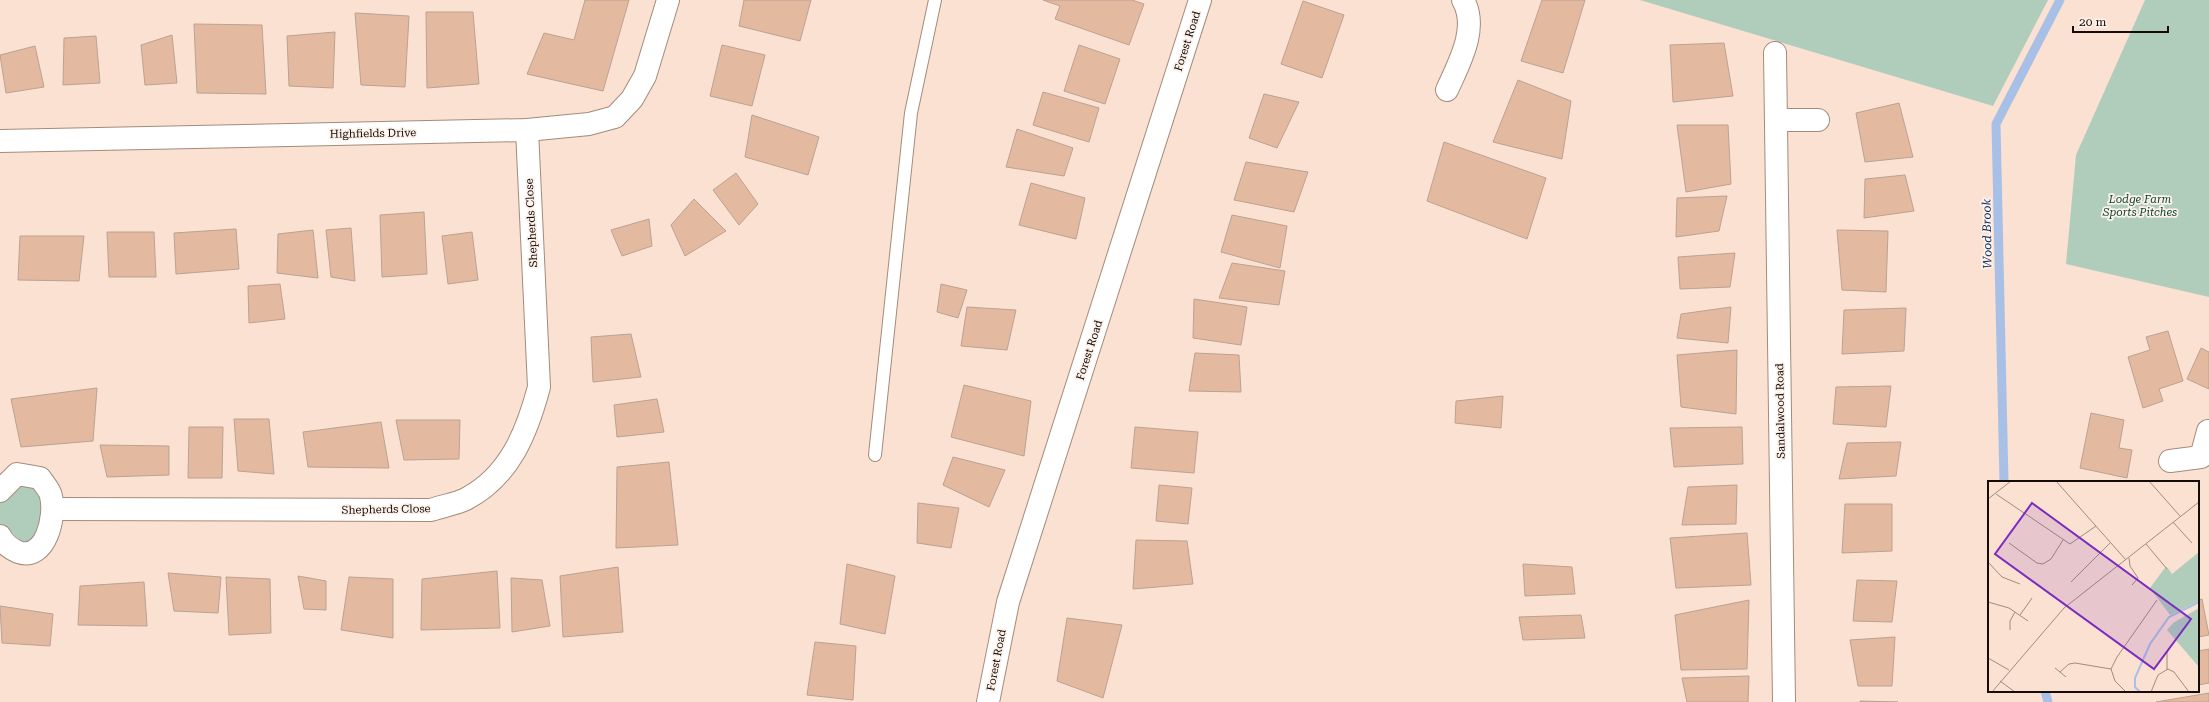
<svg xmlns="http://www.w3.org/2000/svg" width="2209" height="702" font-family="'Roboto Serif',serif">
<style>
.green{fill:#b0cdbc}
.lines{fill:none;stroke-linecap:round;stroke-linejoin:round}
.stream{stroke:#a9c0e6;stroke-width:9}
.building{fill:#e3b9a0;stroke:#bba293}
.lane-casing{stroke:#a38b7c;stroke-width:14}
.street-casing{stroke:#a38b7c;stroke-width:24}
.secondary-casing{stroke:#a38b7c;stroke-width:24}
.lane{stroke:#fff;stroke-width:12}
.street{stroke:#fff;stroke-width:22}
.secondary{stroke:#fff;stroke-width:22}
.labels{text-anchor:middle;stroke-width:3.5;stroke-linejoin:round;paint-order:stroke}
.street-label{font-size:11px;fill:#150c07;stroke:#fdf2eb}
.park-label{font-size:11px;font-style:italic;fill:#0d462e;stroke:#fdf2eb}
.water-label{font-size:12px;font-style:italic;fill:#0f2856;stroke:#fdf2eb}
.inset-river{fill:none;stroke:#a9c0e6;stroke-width:2}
.inset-road{fill:none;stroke:#9f8c80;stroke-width:1}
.view{fill:#7b2cbf;fill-opacity:0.15;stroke:#7b2cbf;stroke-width:2}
.inset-edge{fill:none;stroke:#150c07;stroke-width:2}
</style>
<rect width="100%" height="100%" fill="#fbe1d1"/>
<!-- green -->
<g class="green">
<path d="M1640,0H2048L1993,106Z"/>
<path d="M2145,0H2209V297L2066,264L2076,155Z"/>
<path d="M17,474L51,495L32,552L0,536V491Z"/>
</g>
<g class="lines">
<!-- stream -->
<g class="stream">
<path d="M2004,482L1996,124L2060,0"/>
<path d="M2045,691L2048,702"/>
</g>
</g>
<!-- building -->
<g class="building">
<path d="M585,0H629L603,91L527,74L544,33L574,40Z"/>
<path d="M744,0H811L800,41L739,26Z"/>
<path d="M1043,0H1132L1144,4L1129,45L1055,19L1060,6Z"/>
<path d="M1542,0H1585L1563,73L1521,61Z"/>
<path d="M1303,1L1344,15L1322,78L1281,64Z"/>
<path d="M426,12H473L479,84L427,88Z"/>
<path d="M355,13L409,16L405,87L361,85Z"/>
<path d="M194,24L262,25L266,94L197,93Z"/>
<path d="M335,32L333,88L289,86L287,36Z"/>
<path d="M172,35L177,83L145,85L141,45Z"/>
<path d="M96,36L100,83L63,85L64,38Z"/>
<path d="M1724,43L1733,96L1673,102L1670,45Z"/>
<path d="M722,45L765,55L752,106L710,96Z"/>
<path d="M1079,45L1120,59L1105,104L1064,91Z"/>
<path d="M35,46L44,87L6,93L0,55Z"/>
<path d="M1518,80L1571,101L1562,159L1493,142Z"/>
<path d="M1043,92L1099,108L1089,142L1033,125Z"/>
<path d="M1264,94L1299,102L1277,148L1249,138Z"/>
<path d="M1899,103L1913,157L1865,162L1856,113Z"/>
<path d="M752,115L819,137L808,175L745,157Z"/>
<path d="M1677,125H1728L1731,184L1686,192Z"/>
<path d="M1017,129L1073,148L1064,176L1006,167Z"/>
<path d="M1444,142L1546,178L1527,239L1427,201Z"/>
<path d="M1246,162L1308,172L1294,212L1234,200Z"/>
<path d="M736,173L758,204L739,225L713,190Z"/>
<path d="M1905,175L1914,211L1864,218L1865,179Z"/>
<path d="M1031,183L1085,198L1076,239L1019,225Z"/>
<path d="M1727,196L1719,231L1676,237L1677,198Z"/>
<path d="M694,199L726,231L685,256L671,225Z"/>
<path d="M424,212L427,274L382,277L380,215Z"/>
<path d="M1232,215L1287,226L1280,268L1221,252Z"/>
<path d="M649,219L652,246L622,256L611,230Z"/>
<path d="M351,228L355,281L331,277L326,230Z"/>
<path d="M236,229L239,269L176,274L174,233Z"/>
<path d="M313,230L318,278L277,273L278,234Z"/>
<path d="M1837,230L1888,231L1886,292L1842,290Z"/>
<path d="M107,232H154L156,277H109Z"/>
<path d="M472,232L478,280L448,284L442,236Z"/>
<path d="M20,236H84L79,281L18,280Z"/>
<path d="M1735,253L1730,287L1680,289L1678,257Z"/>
<path d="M1232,263L1285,271L1279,305L1219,298Z"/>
<path d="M280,284L285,319L249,323L248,286Z"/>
<path d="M941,284L967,290L958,318L937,312Z"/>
<path d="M1194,299L1247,307L1241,345L1193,338Z"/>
<path d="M967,307L1016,310L1007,350L961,346Z"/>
<path d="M1731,307L1728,343L1677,338L1681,314Z"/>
<path d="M1906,308L1904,351L1842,354L1844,310Z"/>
<path d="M2168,331L2183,381L2159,389L2163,401L2143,408L2128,357L2150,350L2146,337Z"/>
<path d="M631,334L641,377L593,382L591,337Z"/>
<path d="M2201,348L2209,352V389L2187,379Z"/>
<path d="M1737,350L1736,414L1681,407L1677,355Z"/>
<path d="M1195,353L1239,355L1241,392L1189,391Z"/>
<path d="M964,385L1031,401L1024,456L951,437Z"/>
<path d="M1891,386L1886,427L1833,424L1836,387Z"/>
<path d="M97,388L93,441L21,447L11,399Z"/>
<path d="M1503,396L1501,428L1455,423L1456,401Z"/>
<path d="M657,399L664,432L617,437L614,405Z"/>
<path d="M2091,413L2124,420L2119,448L2132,450L2127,478L2080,468Z"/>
<path d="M234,419H269L274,474L238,471Z"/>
<path d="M396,420H460L459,459L404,460Z"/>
<path d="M381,422L389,468L308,467L303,432Z"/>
<path d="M189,427H223L222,478H188Z"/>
<path d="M1135,427L1198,432L1194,473L1131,468Z"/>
<path d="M1742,427L1743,464L1674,467L1670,428Z"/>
<path d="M1901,442L1896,476L1839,479L1847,443Z"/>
<path d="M100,445L169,446V475L107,477Z"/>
<path d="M953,457L1005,470L989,507L943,485Z"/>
<path d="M669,462L678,545L616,548L617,467Z"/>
<path d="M1159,485L1192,488L1188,524L1156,521Z"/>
<path d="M1737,485L1736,524L1682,525L1688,487Z"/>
<path d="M918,503L959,508L951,548L917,543Z"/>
<path d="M1845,504H1892V551L1842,553Z"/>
<path d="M1747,533L1751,585L1676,588L1670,538Z"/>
<path d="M1136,540L1187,541L1193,584L1133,589Z"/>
<path d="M847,564L895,576L885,634L840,624Z"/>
<path d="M1523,564L1572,567L1575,594L1525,596Z"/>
<path d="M618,567L623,632L563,637L560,576Z"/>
<path d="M497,571L500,628L421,630L422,579Z"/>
<path d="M168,573L221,577L218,613L174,611Z"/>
<path d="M298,576L326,581V610L304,609Z"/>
<path d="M226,577L270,579L271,633L229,635Z"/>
<path d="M349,577L393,579V638L341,630Z"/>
<path d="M511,578L542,580L550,626L512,632Z"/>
<path d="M1857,580L1897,581L1892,622L1853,621Z"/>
<path d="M144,582L147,626L78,625L80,586Z"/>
<path d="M2202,599L2209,635L2198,637V600Z"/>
<path d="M1749,600L1747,669L1681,670L1675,615Z"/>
<path d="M0,606L53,614L50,646L2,643Z"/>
<path d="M1581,615L1585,638L1523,640L1519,617Z"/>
<path d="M1067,618L1122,625L1103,698L1057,681Z"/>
<path d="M1895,637L1892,686H1858L1850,640Z"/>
<path d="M815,642L856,646L853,700L807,695Z"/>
<path d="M2209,649V683L2198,685V651Z"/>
<path d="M1749,676L1748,702H1687L1682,678Z"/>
<path d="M2209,693V702H2156Z"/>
<path d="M1860,701L1898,702H1860Z"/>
</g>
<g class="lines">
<!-- lane casing -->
<g class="lane-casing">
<path id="lane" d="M875,455L911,113L935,0"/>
</g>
<!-- street casing -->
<g class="street-casing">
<g id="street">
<path d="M1775,53L1784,702"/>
<path d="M1447,90C1459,63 1479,28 1463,0"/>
<path d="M1776,120H1818"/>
<path d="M0,141L527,130L589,124L615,117L632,99L645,76L668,0"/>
<path d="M2170,461L2201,457L2208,431"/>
<path d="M0,491L17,474L40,478C43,483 50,490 51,496C56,516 46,562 18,552C9,548 4,544 0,536"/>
<path d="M53,509L431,510C442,506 456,504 466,499C510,476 527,432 539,387L527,130"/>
</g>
</g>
<!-- secondary casing -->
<g class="secondary-casing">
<path id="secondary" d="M988,702L1008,602L1200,0"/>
</g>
<!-- lane -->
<use href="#lane" class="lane"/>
<!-- street -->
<use href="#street" class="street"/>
<!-- secondary -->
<use href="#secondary" class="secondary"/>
</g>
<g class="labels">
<!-- street labels -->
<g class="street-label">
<text transform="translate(1187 41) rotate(-72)" y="4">Forest Road</text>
<text transform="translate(373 133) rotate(-1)" y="4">Highfields Drive</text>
<text transform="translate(531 223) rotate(-93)" y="4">Shepherds Close</text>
<text transform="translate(1089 350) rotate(-72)" y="4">Forest Road</text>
<text transform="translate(1780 411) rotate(-91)" y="4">Sandalwood Road</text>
<text transform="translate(386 509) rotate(-1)" y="4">Shepherds Close</text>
<text transform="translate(996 660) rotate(-79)" y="4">Forest Road</text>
</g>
<!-- park labels -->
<g class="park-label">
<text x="2140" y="203">Lodge Farm<tspan x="2140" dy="13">Sports Pitches</tspan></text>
</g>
<!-- water labels -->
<g class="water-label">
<text transform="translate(1987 234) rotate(-91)" y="4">Wood Brook</text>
</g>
</g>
<!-- overview -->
<g transform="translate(1988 481)">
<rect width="211" height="211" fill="#fbe1d1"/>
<path d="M211,71V120L182,134L162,107L176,88L179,86L184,93ZM211,127V186L179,149L185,142Z" fill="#b0cdbc"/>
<path class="inset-river" d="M152,211L147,206V197L162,163L181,136L211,121"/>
<path class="inset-road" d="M68,0L138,79M161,0L192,35M8,13L82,63L108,45M0,18L23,0M185,41L204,62M21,62L49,82L55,83L63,78L75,59M158,63L179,88M141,77L142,85L150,97L144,104M0,81L14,96L32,103M83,101L122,62M0,121L21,127L40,140M32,134L44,117M22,149V140L27,131M179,170V189M0,177L21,189M67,187L78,196M72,191L81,183L87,182L123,188M12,200L27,211M4,211L76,127L211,21M138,211L127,200L123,188L129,176L169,119M163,211L170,194L180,188L186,191L201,211"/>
<path class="view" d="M44,22L203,138L166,188L7,73Z"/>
<rect width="211" height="211" class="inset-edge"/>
</g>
<!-- scale -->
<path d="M2073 26v6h95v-6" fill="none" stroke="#150c07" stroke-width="2"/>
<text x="2079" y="26" font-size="12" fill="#150c07" stroke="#fdf2eb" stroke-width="3" paint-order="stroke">20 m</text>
</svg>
